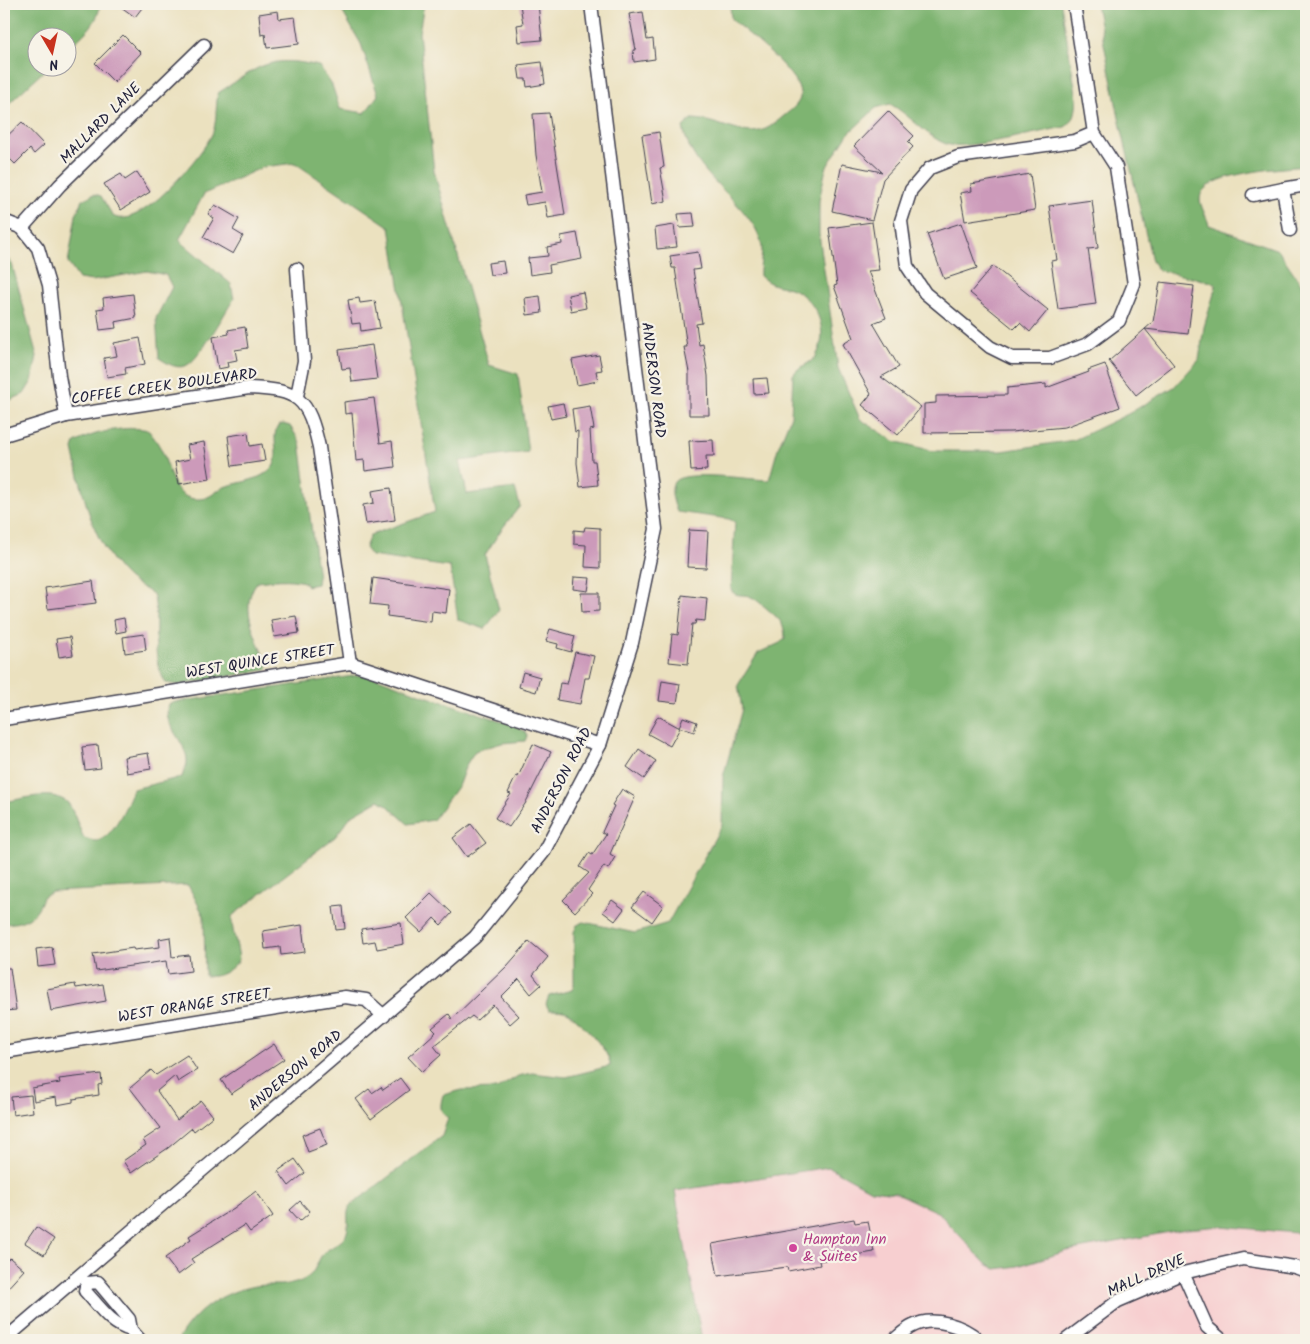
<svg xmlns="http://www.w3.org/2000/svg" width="1310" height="1344" font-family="Kalam,sans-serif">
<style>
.built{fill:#f7cfd0}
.forest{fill:#7eb471;stroke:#506b56}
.building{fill:#cc9aba}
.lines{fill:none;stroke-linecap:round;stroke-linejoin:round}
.minor-casing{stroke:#403f4f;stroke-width:15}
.minor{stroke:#fff;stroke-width:12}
.hotel-dot{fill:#d1479c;stroke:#f7f3e8;stroke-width:2}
.labels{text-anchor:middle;stroke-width:4.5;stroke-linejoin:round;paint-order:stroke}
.street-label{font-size:15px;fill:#22223b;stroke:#f7f3e8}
.hotel-label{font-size:15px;fill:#b23c85;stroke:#f7f3e8;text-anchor:start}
</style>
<rect width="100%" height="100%" fill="#f7f3e8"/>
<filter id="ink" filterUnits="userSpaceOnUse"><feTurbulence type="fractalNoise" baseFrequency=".02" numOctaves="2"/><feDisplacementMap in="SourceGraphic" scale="10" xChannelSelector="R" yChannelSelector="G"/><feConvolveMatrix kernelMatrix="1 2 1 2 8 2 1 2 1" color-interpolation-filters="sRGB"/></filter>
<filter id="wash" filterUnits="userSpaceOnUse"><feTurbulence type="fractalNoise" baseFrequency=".0096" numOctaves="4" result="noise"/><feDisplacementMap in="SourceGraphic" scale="20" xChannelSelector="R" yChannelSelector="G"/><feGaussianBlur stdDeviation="1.12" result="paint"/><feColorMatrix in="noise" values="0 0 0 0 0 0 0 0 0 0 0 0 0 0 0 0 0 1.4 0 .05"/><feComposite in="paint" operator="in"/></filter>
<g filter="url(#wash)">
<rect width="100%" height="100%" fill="#ebe1bf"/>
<!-- built -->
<path class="built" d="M829,1167L871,1190L896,1193L939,1213L986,1264L996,1269L1018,1266L1067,1251L1186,1229L1222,1226L1306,1234V1340H702L675,1191Z"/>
<!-- forest -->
<g class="forest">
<path d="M4,4H100C99,24 81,36 68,49V38H38V68H47L4,108Z"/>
<path d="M338,4H424L419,33L434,171L489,365L518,374L528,452L460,461L467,494L515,488L520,506L501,530L485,555L499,610L485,629L458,620L450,567L371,556L365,548L370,535L435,512L390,227L295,163L263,167L204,194L179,240L231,284L234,299C224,313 199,362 185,366C175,369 167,363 159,358L156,318L172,287L166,275L147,271L92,281L79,279L68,263L76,215L82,200L94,194L101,196L113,216C139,232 198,159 210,138C218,126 215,107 218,93C259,67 267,54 319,66L332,85L340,109L365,113L378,95L361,44Z"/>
<path d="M730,4H1061L1077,99C1076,111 1075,121 1065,127C1041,131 965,151 946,144C927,137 909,114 890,104L876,108L847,135L826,168L819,201V234L838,368L860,419L894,441L933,451H1002L1074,440L1128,414L1174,387L1199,360L1204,327L1215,290L1216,285L1212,282L1158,270L1152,261L1119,118L1096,4H1306V166C1286,168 1200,172 1200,199C1200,206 1207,217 1209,225L1278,250L1302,285L1306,301V1234L1222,1226L1186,1229L1067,1251L1018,1266L996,1269L986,1264L939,1213L896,1193L871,1190L829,1167L675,1191L702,1340H178C194,1311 223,1291 256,1286C275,1283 291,1289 308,1277C315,1272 317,1262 322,1255C328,1247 345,1243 347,1232C350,1223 345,1215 350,1206L442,1136L448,1118C439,1111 440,1106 443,1095L462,1090L497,1089L518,1076L532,1073L566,1077L610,1066C612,1053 580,1021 569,1013C564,1010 555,1010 549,1010L546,1004L549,996L572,990L574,985V932L577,925L584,922L635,933L668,923L722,825L723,777L742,709L738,685L758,653L780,643L785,638C785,621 776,617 765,607C760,603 755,598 749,596C742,594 735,597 731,590L735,522L729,519L677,512C674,504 669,491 674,482C683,469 753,480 769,480L778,448L791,416L793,375C799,365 810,365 816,356C829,334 819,305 798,292C785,283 777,291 760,276C759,266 764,251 761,241C747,199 692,177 683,127L692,119C712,119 731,131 751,132C766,132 774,124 785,115C790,111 798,105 800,98C805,77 747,33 731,19Z"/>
<path d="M4,254L12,264L37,356L32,381L24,394L4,403Z"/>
<path d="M283,424L290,426L300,442L318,577L317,584L307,586L304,582C288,578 273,580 257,582C237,609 259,641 268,667L265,670L179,685L166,683C148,656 161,623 153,594C144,588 131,582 124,574C91,540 83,494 73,449L75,443C93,432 128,425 148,430C153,436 158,443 161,449C171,469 171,501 200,499C212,498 217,489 227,486C241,482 264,479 273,467C281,455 270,437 278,426Z"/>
<path d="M360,675H370L428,697L511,724L525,732L527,736L525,741L502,743L475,751L466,765L459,784L433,820L408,824L387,805L379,800L351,816L335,837L232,916C231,931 238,944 239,960C230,971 220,978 205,976L204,916L188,885L52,892L43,897C36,918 24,923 4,924V802C23,799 52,789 68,803C72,807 80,831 84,838C88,839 92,841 96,841C112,840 128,803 133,789L182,777C183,772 187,766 187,762C188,741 158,723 170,703Z"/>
</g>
<g id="blocks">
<!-- building -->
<g class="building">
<path d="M117,4H145L135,17Z"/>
<path d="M520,4H538L542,40L519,42L517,25L523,24Z"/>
<path d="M278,11L279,19L295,17L299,44L267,48L265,34L261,35L259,14Z"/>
<path d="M643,12L647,40L653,39L655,59L634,62L633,50H636L629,14Z"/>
<path d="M123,35L141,53L114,82L95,63Z"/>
<path d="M542,62L545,84L527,87L526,79H520L518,65Z"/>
<path d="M888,111L914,136L908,142L913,147L883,179L872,220L832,211L842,164L882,172L854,146Z"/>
<path d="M549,113L565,215L548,218L545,202L526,205L524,195L542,192L536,155L533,114Z"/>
<path d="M22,122L44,145L34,154L30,149L15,164L4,153V139Z"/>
<path d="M659,132L664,167L660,168L666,201L652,204L642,135Z"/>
<path d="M137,172L150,192L121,210L104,184L121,174L125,180Z"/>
<path d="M1030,174L1035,210L965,221L960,193L972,191L971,184Z"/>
<path d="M1092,200L1098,248L1088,249L1096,304L1058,309L1051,261L1057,260L1049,206Z"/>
<path d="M215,205L239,219L233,230L243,236L233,254L203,237L214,218L208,214Z"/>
<path d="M693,213L695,227L680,228L678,214Z"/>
<path d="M872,222L879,270L868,271L886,318L873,323L899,367L881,377L921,407L898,435L862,405L871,394L843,344L853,338L834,286L837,285L829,228Z"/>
<path d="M961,223L977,268L944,279L927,234Z"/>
<path d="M674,225L677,247L657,249L655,228Z"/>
<path d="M577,233L582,259L549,265L550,272L530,275L528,258L548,256L547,247L562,244L561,236Z"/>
<path d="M698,252L701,269L693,270L702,323L696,324L699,345L703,344L708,376L709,415H689V372L684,347H687L675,268H672L670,256Z"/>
<path d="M503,261L505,273L490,275L488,263Z"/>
<path d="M993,266L1048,310L1030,332L1020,323L1014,329L970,293Z"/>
<path d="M1160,282L1194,286L1188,334L1145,329L1174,365L1136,395L1109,361L1153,322Z"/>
<path d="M583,292L586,308L571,311L568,295Z"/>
<path d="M133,294L136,318L115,322L116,328L100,330L97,309L104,308L103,298Z"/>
<path d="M540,296L542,313L527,315L525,298Z"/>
<path d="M359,298L360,303L375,301L380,328L361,331L360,323L352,324L348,300Z"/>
<path d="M245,327L248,348L235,350L237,360L227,362L228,367L218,369L213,337L229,334L228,330Z"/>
<path d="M140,338L145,364L125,368L126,374L107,377L104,358L117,356L114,343Z"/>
<path d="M372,345L377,379L352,382L350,368L342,369L339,350Z"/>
<path d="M599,355L602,370L596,371L598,381L577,385L572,360Z"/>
<path d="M1105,364L1120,407L1065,427L1011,432L924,433V404L936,403V396L1007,395V388L1046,384V388L1089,372L1088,370Z"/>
<path d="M767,378L769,393L754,394L753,379Z"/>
<path d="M374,398L380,443L392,441L395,467L365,471L364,460L356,461L352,413L345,414L344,402Z"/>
<path d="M563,403L566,416L551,419L548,406Z"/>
<path d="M590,406L594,429L590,430L592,461H595L598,485L580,487L577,463L578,431L575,432L572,409Z"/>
<path d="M248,433L250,446L262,444L265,461L232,466L228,436Z"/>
<path d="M713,440L714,456H706L707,470L691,471L689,441Z"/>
<path d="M204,442L210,479L179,484L175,462L190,459L187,445Z"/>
<path d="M391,488L395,520L366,524L363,505L374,503L372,491Z"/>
<path d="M585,527L600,528V568L585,567L586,545L574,544V530L584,531Z"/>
<path d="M689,530L708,531L706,568L687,567Z"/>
<path d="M574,577L590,578L588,591L573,589Z"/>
<path d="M373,578L449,589L446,613L432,611L431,622L387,616L388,606L370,604Z"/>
<path d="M93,581L96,603L48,609L45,588Z"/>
<path d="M581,593H599V611L582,612Z"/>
<path d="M682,595L707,598L705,621L696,620L695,624H692L688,664L669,662L672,634L678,635Z"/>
<path d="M296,616L299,633L274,637L271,620Z"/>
<path d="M124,618L126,631L116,633L114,620Z"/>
<path d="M550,629L575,636L571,652L557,648L558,644L546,641Z"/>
<path d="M144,634L146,650L125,653L123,637Z"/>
<path d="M70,637L73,655L59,657L56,639Z"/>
<path d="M575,652L594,656L589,678H585L580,704L557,700L560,683L567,684Z"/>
<path d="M523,672L540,677L536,692L519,687Z"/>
<path d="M662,681L680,684L677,703L659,701Z"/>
<path d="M658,716L680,728L670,746L648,734Z"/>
<path d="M683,717L697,722L694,732L679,727Z"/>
<path d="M533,744L551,752L525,804L509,827L495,818L511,794L508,793L516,776L518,777Z"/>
<path d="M98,745L101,768L85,770L82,747Z"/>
<path d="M639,749L656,761L644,779L627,767Z"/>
<path d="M148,753L151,769L127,773L124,757Z"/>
<path d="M622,789L635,797L610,854L615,857L608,869L604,866L588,890L592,894L575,912L563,900L589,873L580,867L589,853L592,855L606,834L602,832L614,806L612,805Z"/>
<path d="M471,824L486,843L467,857L453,838Z"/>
<path d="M644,892L663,906L652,922L632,907Z"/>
<path d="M431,893L452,913L441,925L434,918L421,932L406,918Z"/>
<path d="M612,900L624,909L615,921L603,912Z"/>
<path d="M343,906L345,929L336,930L333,907Z"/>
<path d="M401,923L404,944L377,949L375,941L363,943L361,929Z"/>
<path d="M302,925L305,952L281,955L280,947L265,949L263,931Z"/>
<path d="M170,937L172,957L189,955L191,971L168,974L166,961L96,971L93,954L133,948L134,950L160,947L159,939Z"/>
<path d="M529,941L548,957L533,975L541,985L531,994L519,979L501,997L519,1016L510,1024L493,1005L477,1020L472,1016L434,1046L441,1055L422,1072L408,1057L436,1032L432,1028L449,1014L452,1019L507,966Z"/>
<path d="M52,947L55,965L38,967L36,949Z"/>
<path d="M4,968H10L16,1010L4,1011Z"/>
<path d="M75,984L76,988L103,984L106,1001L51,1011L47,989Z"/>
<path d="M274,1044L284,1059L231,1094L221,1080Z"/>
<path d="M187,1055L197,1070L178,1082L175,1076L157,1091L177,1120L201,1101L213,1116L194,1131L192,1128L168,1148L131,1173L123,1161L146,1145L143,1140L161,1128L130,1088L151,1070L156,1075Z"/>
<path d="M101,1074L102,1084L98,1085L99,1095L73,1099V1102L57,1105L56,1097L34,1101L32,1088L60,1083L59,1079Z"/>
<path d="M400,1078L409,1090L371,1119L356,1099L369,1089L372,1093L381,1087L383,1090Z"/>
<path d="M31,1095L33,1112L13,1115L11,1097Z"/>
<path d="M320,1128L327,1145L308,1152L302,1135Z"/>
<path d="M295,1159L305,1173L289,1186L278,1171Z"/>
<path d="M256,1191L273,1216L250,1232L245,1225L191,1259L194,1263L178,1275L165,1258L191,1239L189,1236L234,1208Z"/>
<path d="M300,1201L310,1212L300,1221L290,1210Z"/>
<path d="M854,1219L855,1223L868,1221L874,1252L819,1261L820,1265L788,1271L787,1267L718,1276L712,1244Z"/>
<path d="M36,1227L54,1239L44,1255L25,1243Z"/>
<path d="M10,1258L24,1270L4,1292V1264Z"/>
</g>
</g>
</g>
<g filter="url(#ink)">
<use href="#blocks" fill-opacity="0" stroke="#403f4f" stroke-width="1"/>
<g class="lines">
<!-- minor casing -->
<g class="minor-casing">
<g id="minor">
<path d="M1074,4L1094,133L1116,167L1134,284L1119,321L1088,344L1050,358H1012L990,347L925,293L907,266L901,221L911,190L930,168L958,157L1075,141L1094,133"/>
<path d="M1253,195L1283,189"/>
<path d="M4,221L22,228L38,248L49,285L59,376L66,416L249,388C299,390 308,398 319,447L350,663"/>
<path d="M22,228L60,185L204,45"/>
<path d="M1290,230L1283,189L1306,185"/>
<path d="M297,269L304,361L297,396"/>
<path d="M4,435L66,416"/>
<path d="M4,719L350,663L600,745"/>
<path d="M4,1052L345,997L366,1000L384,1016"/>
<path d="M1183,1273L1207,1327L1222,1340"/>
<path d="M87,1283L98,1282L129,1319L131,1330L140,1340"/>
<path d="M87,1283L85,1291C98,1305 111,1325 131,1330"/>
<path d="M4,1340L475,937L543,853L600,745L632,643L656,529L591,4"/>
<path d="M894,1340C900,1335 906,1329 913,1326C933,1315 963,1326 979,1340"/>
<path d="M1066,1340L1118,1301L1183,1273L1243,1259L1295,1267L1306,1271"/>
</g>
</g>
<!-- minor -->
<use href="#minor" class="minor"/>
</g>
</g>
<!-- markers -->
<circle class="hotel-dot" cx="793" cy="1248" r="5"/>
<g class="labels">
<!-- street labels -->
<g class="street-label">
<text transform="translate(100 123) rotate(-45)" y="5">MALLARD LANE</text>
<text transform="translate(654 380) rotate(83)" y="5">ANDERSON ROAD</text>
<text transform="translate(164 386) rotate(-8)" y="5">COFFEE CREEK BOULEVARD</text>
<text transform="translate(260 661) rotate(-9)" y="5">WEST QUINCE STREET</text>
<text transform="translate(561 780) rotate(-63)" y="5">ANDERSON ROAD</text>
<text transform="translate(194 1005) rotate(-9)" y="5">WEST ORANGE STREET</text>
<text transform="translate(295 1070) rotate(-40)" y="5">ANDERSON ROAD</text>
<text transform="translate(1146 1275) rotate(-24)" y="5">MALL DRIVE</text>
</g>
<!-- hotel labels -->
<g class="hotel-label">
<text x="803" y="1244">Hampton Inn<tspan x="803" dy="17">&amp; Suites</tspan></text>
</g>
</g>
<!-- margin -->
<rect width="1310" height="1344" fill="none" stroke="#f7f3e8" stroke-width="20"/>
<!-- north arrow -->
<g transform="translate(52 52) rotate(171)"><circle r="24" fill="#f7f3e8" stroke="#a29fa3"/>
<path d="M0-4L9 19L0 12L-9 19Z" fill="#c8321e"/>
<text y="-8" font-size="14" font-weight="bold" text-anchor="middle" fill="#22223b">N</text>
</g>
</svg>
